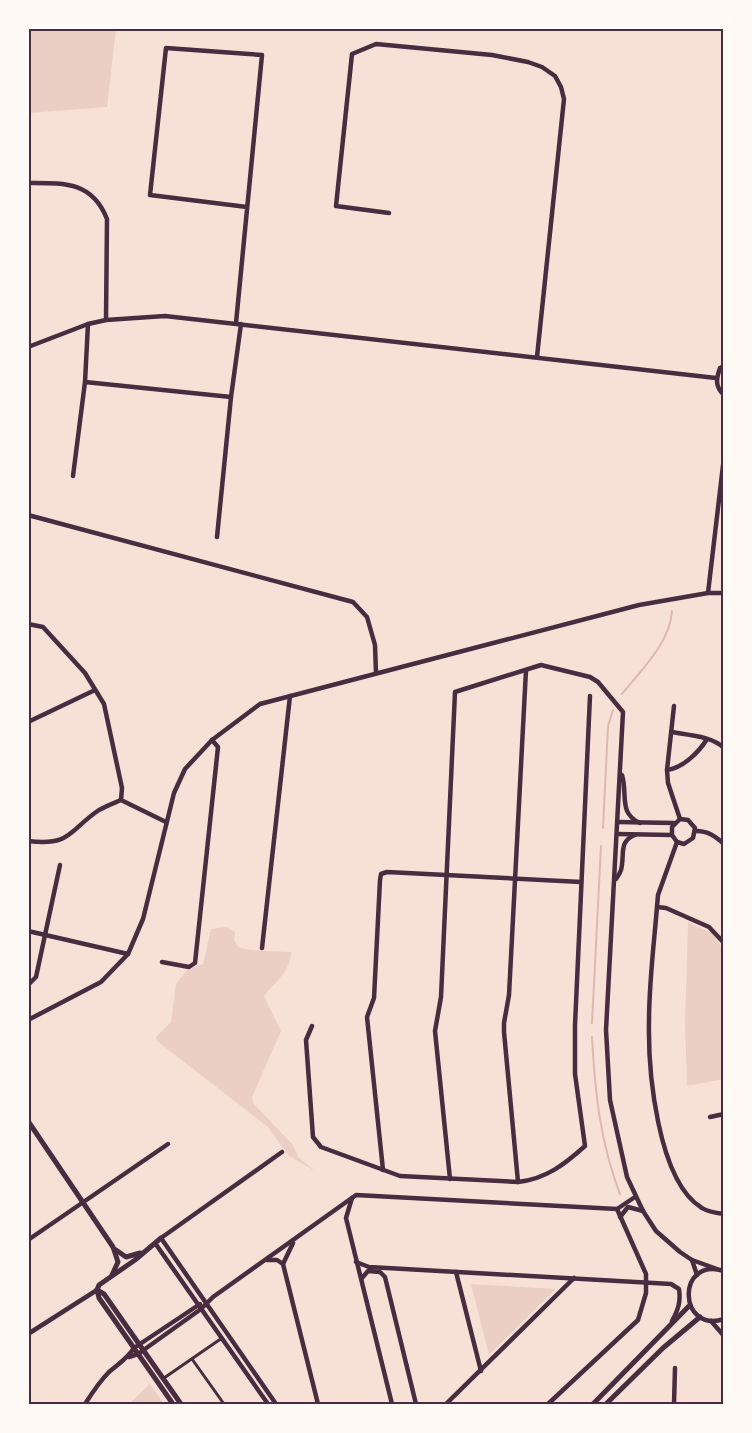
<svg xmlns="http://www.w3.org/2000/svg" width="752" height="1433" font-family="'Public Sans',sans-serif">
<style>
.green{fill:#ebcfc5}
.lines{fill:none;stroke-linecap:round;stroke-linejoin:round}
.stream{stroke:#dcb8b0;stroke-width:2}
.pedestrian{stroke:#4a2c40;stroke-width:3}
.minor{stroke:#4a2c40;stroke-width:4.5}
.tertiary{stroke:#4a2c40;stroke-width:5}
.neatline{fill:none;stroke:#4a2c40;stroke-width:2}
</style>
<rect width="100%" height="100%" fill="#f7e1d7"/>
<!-- green -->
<g class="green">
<path d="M29,28L116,29L107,107L29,113Z"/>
<path d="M688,922L713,934L723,949L724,1079L687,1086L685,1025Z"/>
<path d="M226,927L235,932L234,940L238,947L250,950L291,952C291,971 275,982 264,996L281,1031L252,1097L253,1103L292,1144L299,1158L315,1171L289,1156L268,1127L157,1041L156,1037L171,1022L176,984L186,971L203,964L211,929Z"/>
<path d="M471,1284L556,1289L489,1355Z"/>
<path d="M150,1384L164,1404H129Z"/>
</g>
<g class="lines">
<!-- stream -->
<g class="stream">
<path d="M622,694C641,670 670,643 672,611"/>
<path d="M603,828L608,726L613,710"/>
<path d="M592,1023L601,846"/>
<path d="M592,1037C595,1092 600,1142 620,1194"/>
</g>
<!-- pedestrian -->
<g class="pedestrian">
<path d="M192,1359L224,1404"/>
<path d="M164,1378L222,1338"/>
</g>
<!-- minor -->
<g class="minor">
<path d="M28,183C64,183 92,181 107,219L106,320"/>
<path d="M389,213L336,206L352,54L376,44L492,55L528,62L542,67L555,76L561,87L564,99L537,357"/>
<path d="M236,323L262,55L166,48L150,195L247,207"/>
<path d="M28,347L88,324L106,320L165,316L716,378"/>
<path d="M724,366L720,368C716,379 715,387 724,395"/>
<path d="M85,382L231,397"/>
<path d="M73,476L85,382L88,324"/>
<path d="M28,515L353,602L367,617L375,645L376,673"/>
<path d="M217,537L231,397L241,324"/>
<path d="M708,593L724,457"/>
<path d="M28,624L43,627L85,673L104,704L122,788L121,800L166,822"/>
<path d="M674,706L667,770L668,783L680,819"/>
<path d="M28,722L95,690"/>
<path d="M672,732C688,735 712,736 724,748"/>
<path d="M667,770C683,768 699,752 707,739"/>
<path d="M622,775C628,795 618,813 640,823"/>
<path d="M618,822L674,823"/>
<path d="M696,831C708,831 715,836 724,844"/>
<path d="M617,834L672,835L677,842L684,844L693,838L695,828L688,820L680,819L672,827V835"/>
<path d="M28,841C72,846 68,831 99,810C106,806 114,803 121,800"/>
<path d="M677,842L658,895L657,907C654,944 649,983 649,1021C648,1069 657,1181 702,1208C708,1212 716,1213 724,1214"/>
<path d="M616,879C618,876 620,873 621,870C625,856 618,841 635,835"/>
<path d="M657,907L666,908L709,927L724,943"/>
<path d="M28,931L128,954"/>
<path d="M262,948L290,696"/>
<path d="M162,962L189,967L195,963L218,747L212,740"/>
<path d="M28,985L36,977L60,865"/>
<path d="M28,1020L101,982L128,954L143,919L174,793L185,769L212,740L260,704L639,605L708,593H724"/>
<path d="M312,1026L306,1040L313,1137L321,1147L400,1176L518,1182C546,1179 565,1164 585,1146L575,1074V1025L590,696"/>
<path d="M710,1117L724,1114"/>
<path d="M383,1170L367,1017L374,998L380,880L381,874L387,872L581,882"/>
<path d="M450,1179L435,1031L441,997L455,692L541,665L590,677L598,682L623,712L606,1030L610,1100L627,1177L643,1211L656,1231L680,1252L692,1260L717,1269"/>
<path d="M518,1182L504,1032V1023L509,995L526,670"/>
<path d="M352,1198L346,1218L392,1404"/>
<path d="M620,1217L628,1207L643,1211"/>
<path d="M28,1240L168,1144"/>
<path d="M155,1243L268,1404"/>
<path d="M293,1243L283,1264L318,1404"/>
<path d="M267,1260H277L283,1264"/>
<path d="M692,1260L697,1275"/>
<path d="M356,1262L369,1267L671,1284L679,1289C681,1302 678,1310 672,1321"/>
<path d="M724,1271C676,1256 678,1334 724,1319"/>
<path d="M456,1272L481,1371"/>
<path d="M362,1278L368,1271L380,1272L385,1277L416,1404"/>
<path d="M711,1321L724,1336"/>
<path d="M28,1334L97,1290"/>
<path d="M129,1357L138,1354L201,1309L213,1297L356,1195L617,1209L635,1197"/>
<path d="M85,1404C92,1393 99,1382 109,1372C118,1364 127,1359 134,1348L200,1304"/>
<path d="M276,1404L161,1238L282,1152"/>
<path d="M446,1404L574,1278"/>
<path d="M548,1404L638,1320L646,1293V1274L617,1209"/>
<path d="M674,1404L675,1368"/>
</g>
<!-- tertiary -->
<g class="tertiary">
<path d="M28,1121L113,1247L118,1262L112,1275"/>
<path d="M116,1250L126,1257L140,1253"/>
<path d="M97,1290L104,1294L181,1404"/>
<path d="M97,1290L99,1298L173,1404"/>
<path d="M97,1290L99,1285L135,1260L161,1238"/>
<path d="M593,1404L690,1305"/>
<path d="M606,1404L663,1348L700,1317"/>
</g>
</g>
<!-- border -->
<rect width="752" height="1433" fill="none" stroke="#fffaf5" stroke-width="60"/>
<rect x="30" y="30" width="692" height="1373" class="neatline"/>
</svg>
